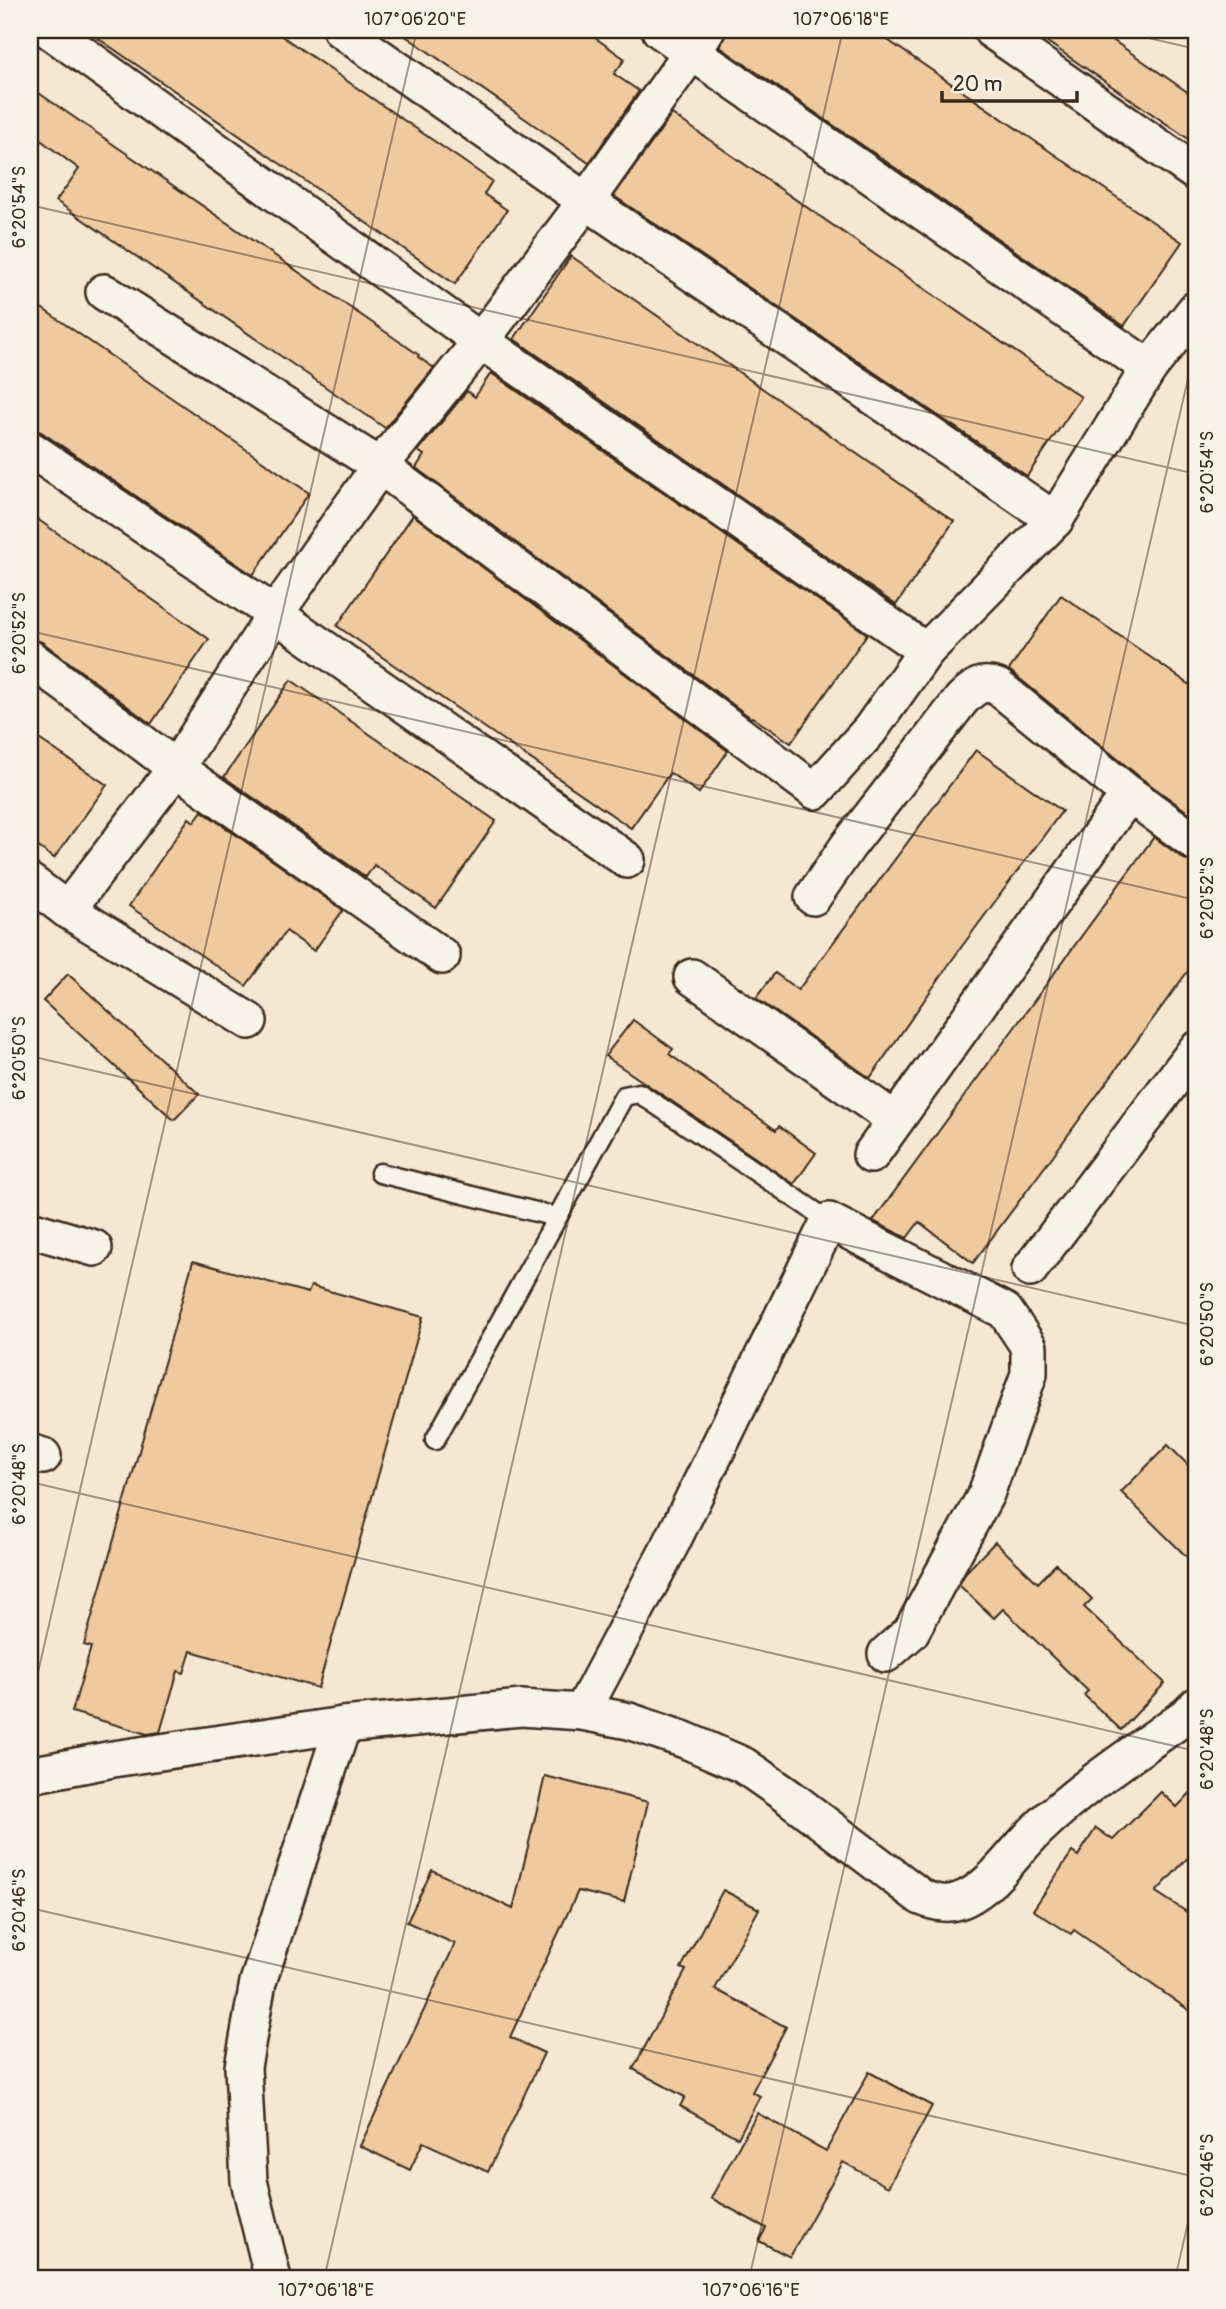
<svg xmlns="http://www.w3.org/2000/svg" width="1226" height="2309" font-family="Pangolin,sans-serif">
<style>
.building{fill:#efca9f;stroke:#3b2a1e;stroke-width:2}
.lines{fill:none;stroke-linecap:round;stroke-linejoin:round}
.lane-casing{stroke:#3b2a1e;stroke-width:23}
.street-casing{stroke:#3b2a1e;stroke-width:40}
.lane{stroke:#f7f3e8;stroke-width:18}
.street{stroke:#f7f3e8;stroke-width:35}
.ticks{fill:none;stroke:#3b2a1e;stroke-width:2;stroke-opacity:0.45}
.neatline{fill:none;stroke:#3b2a1e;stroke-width:2.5}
.ticks-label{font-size:18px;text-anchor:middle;fill:#3b2a1e}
</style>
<rect width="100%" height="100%" fill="#f5e7d2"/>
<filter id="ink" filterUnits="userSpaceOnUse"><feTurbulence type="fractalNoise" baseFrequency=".0143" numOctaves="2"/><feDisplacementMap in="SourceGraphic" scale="14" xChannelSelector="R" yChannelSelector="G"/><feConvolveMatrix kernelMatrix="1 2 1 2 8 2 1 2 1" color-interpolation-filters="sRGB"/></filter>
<g filter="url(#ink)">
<!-- building -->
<g class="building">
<path d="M86,30H273L492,181L484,194L507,210L455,284Z"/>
<path d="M397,30H584L625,59L614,74L639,91L589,163Z"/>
<path d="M727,30H873L1182,242L1124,326L720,47Z"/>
<path d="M1030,30H1098L1196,98V144Z"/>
<path d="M30,87L419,355L418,357L434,368L385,428L56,201L79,169L30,132Z"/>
<path d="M672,114L1081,397L1027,476L614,196Z"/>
<path d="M571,256L954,521L896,605L514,339Z"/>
<path d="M30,300L309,493L253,575L41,432L30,429Z"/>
<path d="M491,373L867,634L791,743L752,717L751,718L416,468L424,455L418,451L467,391L475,397Z"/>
<path d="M30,514L209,639L151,724L42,642L30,638Z"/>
<path d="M413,515L728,751L699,793L670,773L631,828L337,626Z"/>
<path d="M1061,595L1196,689V818L1141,778L1009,670Z"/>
<path d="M291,680L496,821L436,908L374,865L366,877L224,777Z"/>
<path d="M30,733L107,785L54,858L30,841Z"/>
<path d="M976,750L1062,811L957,953L870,1078L756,998L775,973L798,990Z"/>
<path d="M202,811L343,910L314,951L286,931L246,986L129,906L189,818L194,822Z"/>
<path d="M1154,837L1184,859L1196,863V960L1049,1161L973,1263L919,1222L907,1238L873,1221Z"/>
<path d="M68,974L199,1094L174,1120L43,1001Z"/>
<path d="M633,1020L673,1049L669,1054L776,1130L779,1126L816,1153L794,1184L605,1056Z"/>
<path d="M193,1261L308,1293L311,1286L423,1317L318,1688L191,1651L184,1673L178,1671L160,1732L147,1734L72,1712L91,1647L84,1645Z"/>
<path d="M1168,1445L1196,1473V1566L1121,1492Z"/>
<path d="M995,1542L1038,1583L1056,1564L1092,1599L1084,1607L1165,1683L1121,1730L1084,1695L1088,1691L1003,1609L994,1618L959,1585L966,1572Z"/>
<path d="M545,1776L648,1802L624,1902L578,1891L510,2037L544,2053L488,2172L423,2142L410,2170L360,2146L455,1944L407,1922L432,1870L513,1909Z"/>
<path d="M1196,1787V1849L1156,1892L1196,1918V2015L1074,1930L1071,1934L1033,1910L1072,1852L1078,1856L1096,1828L1113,1840L1161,1792L1177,1807Z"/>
<path d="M723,1890L759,1909L715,1989L786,2027L752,2092L760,2096L738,2138L680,2106L685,2097L633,2069L686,1970L681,1968Z"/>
<path d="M869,2072L932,2106L888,2187L843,2162L790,2257L759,2241L766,2228L711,2198L757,2113L826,2151Z"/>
</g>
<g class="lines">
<!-- lane casing -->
<g class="lane-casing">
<g id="lane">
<path d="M380,1173L556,1217"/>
<path d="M435,1440L624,1096L639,1093L829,1221"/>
</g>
</g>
<!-- street casing -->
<g class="street-casing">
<g id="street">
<path d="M49,30L481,341L926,651"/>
<path d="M341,30L586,201L1055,520"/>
<path d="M660,30L1149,368"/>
<path d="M991,30L1196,173"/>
<path d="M104,292L380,466L815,791L870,730L926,651L1055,520L1149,368L1196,309"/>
<path d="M30,449L275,614L627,860"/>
<path d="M30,658L176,768L442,956"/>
<path d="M30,882L67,910L249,1021"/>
<path d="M813,897L848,846L962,699C975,687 980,681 998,687L1129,794L1196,843"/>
<path d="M67,910L176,768L275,614L380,466L481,341L586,201L707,30"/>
<path d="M692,977L895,1120"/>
<path d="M871,1155L1129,794"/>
<path d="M30,1229L94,1248"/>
<path d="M1030,1269L1196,1050"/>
<path d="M30,1452L43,1456"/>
<path d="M582,1712L672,1542L829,1221L1005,1311L1029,1347V1374L986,1494L911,1632L886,1654"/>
<path d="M30,1775L113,1759L343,1725L521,1708L582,1712L629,1721L685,1740L743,1765L789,1797L921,1897C937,1904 950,1906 966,1898C996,1883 1015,1850 1039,1828C1084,1785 1137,1751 1187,1715L1196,1706"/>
<path d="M273,2279L249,2181L243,2067L258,1982L343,1725"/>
</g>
</g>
<!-- lane -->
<use href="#lane" class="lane"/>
<!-- street -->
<use href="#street" class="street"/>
</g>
</g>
<!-- ticks -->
<path class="ticks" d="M1114,30L1196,49M30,205L1196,474M30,631L1196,900M30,1056L1196,1326M30,1482L1196,1751M30,1707L417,30M30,1908L1196,2177M324,2279L843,30M749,2279L1196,344M1175,2279L1196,2188"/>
<!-- margin -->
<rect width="1226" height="2309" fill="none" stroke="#f7f3e8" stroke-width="77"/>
<!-- scale -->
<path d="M942 91v10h135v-10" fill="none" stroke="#3b2a1e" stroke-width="3.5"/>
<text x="953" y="91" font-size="21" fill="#3b2a1e" stroke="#f7f3e8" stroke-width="5" paint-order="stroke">20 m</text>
<rect x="38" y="38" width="1150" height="2232" class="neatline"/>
<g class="ticks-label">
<text x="415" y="25">107°06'20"E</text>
<text x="841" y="25">107°06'18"E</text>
<text transform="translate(19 207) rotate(-90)" y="6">6°20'54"S</text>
<text transform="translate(1207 472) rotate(-90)" y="6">6°20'54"S</text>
<text transform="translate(19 633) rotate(-90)" y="6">6°20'52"S</text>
<text transform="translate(1207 898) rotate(-90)" y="6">6°20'52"S</text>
<text transform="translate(19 1058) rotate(-90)" y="6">6°20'50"S</text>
<text transform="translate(1207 1324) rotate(-90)" y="6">6°20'50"S</text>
<text transform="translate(19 1484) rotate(-90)" y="6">6°20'48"S</text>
<text transform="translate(1207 1749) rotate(-90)" y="6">6°20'48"S</text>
<text transform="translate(19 1910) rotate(-90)" y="6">6°20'46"S</text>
<text transform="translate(1207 2175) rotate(-90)" y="6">6°20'46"S</text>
<text x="326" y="2296">107°06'18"E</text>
<text x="751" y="2296">107°06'16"E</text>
</g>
</svg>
